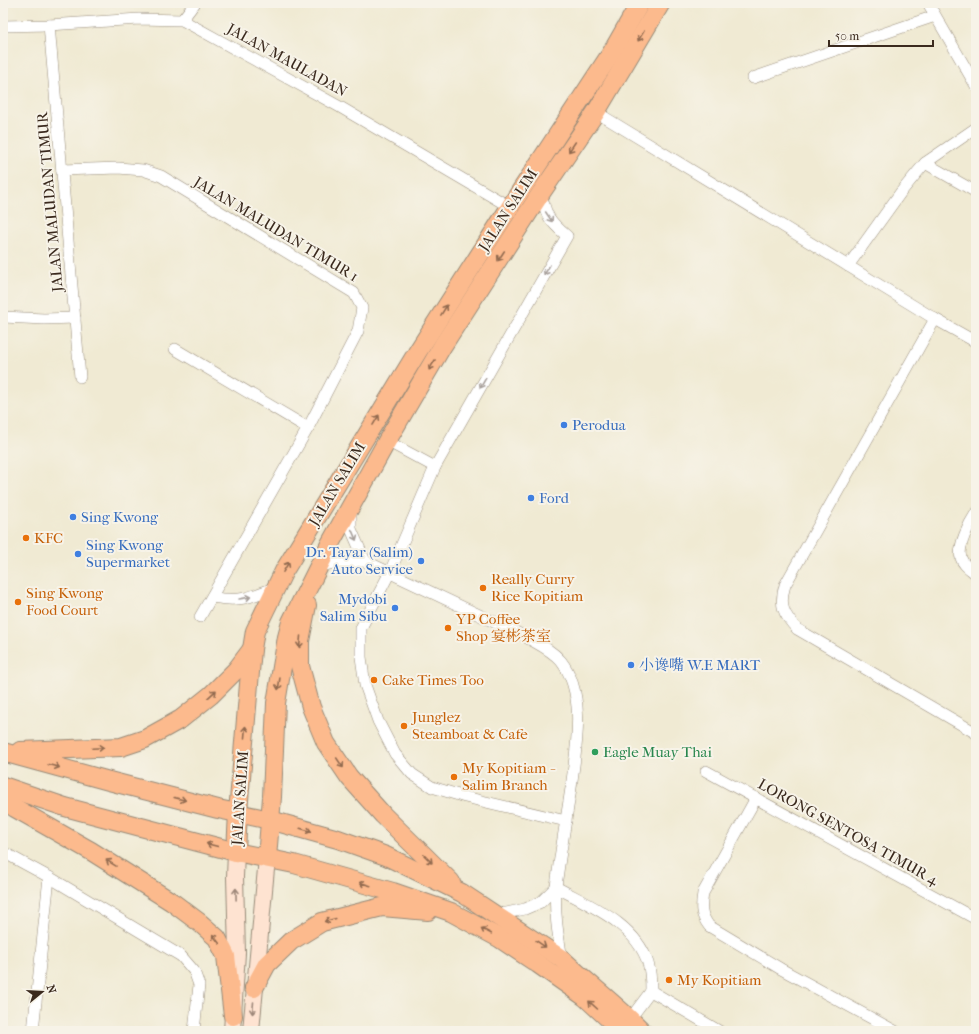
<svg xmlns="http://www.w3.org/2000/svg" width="979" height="1034" font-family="'IM FELL French Canon','Noto Serif SC',serif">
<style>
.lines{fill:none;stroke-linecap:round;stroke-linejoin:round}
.street-casing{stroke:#968a78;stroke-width:12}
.secondary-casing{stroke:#968a78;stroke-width:18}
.primary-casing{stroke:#968a78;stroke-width:20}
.street{stroke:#fff;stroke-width:11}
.secondary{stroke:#fee3d1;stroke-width:16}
.primary{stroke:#fcba8d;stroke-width:18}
.oneway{stroke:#926b50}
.oneway2{stroke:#a79f9a}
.oneway3{stroke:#9c8678}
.shop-dot{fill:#3f7fe0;stroke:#f7f3e8;stroke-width:1.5}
.food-dot{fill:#e8710a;stroke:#f7f3e8;stroke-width:1.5}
.leisure-dot{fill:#2e9e5b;stroke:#f7f3e8;stroke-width:1.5}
.labels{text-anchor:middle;stroke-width:4;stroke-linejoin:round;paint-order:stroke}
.street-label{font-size:15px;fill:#3b2a1e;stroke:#f7f3e8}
.shop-label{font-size:15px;fill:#366cbe;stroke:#f7f3e8;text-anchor:start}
.food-label{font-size:15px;fill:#c56008;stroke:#f7f3e8;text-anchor:start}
.leisure-label{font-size:15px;fill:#27864d;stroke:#f7f3e8;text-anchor:start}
</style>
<rect width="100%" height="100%" fill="#f7f3e8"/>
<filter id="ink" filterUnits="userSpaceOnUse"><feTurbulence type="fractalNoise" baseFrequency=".025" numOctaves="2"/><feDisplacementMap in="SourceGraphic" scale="8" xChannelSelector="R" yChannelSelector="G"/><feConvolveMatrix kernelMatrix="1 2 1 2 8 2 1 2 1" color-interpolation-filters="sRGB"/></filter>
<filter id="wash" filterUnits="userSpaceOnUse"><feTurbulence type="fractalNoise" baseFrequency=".012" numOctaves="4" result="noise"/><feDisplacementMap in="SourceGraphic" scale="16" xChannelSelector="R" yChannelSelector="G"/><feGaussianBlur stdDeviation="0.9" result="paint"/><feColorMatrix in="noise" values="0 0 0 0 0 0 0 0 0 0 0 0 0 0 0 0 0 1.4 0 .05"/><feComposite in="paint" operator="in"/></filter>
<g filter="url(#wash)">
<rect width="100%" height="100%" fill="#f0ead3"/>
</g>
<g filter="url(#ink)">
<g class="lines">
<!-- street casing -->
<g class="street-casing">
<g id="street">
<path d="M928,3L976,86"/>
<path d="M182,20L195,3"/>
<path d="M49,25L80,377"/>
<path d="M3,26L49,25L139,19L182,20L340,107L510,207"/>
<path d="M753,78L935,16"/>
<path d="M596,112L935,319L976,342"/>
<path d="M925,163L976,192"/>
<path d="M62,170L118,168L143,170L161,176L354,293L362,308L358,331L308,428L200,617"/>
<path d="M541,193C546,216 549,221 567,236L435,467L390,572L361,628V657L365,685L378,721L395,754L412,774L432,787L465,797L566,821"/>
<path d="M848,266L901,192L925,163L976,128"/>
<path d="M3,317L44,319L75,318"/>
<path d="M935,319L785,585C779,605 783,614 797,629L976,733"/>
<path d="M175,349L308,428"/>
<path d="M387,441L435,467"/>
<path d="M351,509V529L365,561"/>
<path d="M976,513C970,522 957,547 961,558C963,565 970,569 976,574"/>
<path d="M317,568L329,564L365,561L526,637C538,644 552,650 561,661C587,694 576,749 571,788C566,821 560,854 556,887C554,911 558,935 562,959"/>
<path d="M212,597C239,603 251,597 276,587"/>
<path d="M706,771L976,919"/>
<path d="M756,798L703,893C701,907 700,914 709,926L781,969L895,1031"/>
<path d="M3,852L49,877L181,956L194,971L199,985L194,1031"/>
<path d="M556,887C590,906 635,923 648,963C651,972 651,981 651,991"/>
<path d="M497,915L525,909L541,902L556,887"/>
<path d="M630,1019L651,991L719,1031"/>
<path d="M33,1031L49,877"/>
</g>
</g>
<!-- secondary casing -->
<g class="secondary-casing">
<g id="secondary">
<path d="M232,1031L237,953L235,877L236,852"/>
<path d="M251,1031L267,858"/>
</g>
</g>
<!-- primary casing -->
<g class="primary-casing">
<g id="primary">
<path d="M307,605L300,641V666L311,707L326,743L349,777L383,815L451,882"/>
<path d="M20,751L121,747L145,739L181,719L211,695L237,669L252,649"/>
<path d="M3,752L109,781L218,809L270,820L338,839L386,856L462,893L562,959C588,984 617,1005 642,1031"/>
<path d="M3,786L65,807L236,852L294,864L393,892L451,912L499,938L538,964L585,997L622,1031"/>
<path d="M3,800L15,808L91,851L172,902L200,923L217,938L226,956L233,1016"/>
<path d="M236,852L238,812L252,649L255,631L284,571L418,351L510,207L612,52L640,3"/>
<path d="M267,858L272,797L276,703L287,637L291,622L331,542L387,441L443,345L541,193L596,112L661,3"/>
<path d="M254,988L267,964L291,941L322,922L382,907L428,911"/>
</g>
</g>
<!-- street -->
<use href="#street" class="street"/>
<!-- secondary -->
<use href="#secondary" class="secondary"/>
<!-- primary -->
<use href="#primary" class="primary"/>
</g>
<!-- one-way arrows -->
<defs><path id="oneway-shaft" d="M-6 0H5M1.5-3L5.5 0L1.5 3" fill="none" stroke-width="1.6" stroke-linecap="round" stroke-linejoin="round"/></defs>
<g class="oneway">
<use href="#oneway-shaft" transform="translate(641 36) rotate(121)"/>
<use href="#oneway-shaft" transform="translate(572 147) rotate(124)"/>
<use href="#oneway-shaft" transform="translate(501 256) rotate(123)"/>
<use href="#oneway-shaft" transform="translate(444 310) rotate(-58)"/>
<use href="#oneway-shaft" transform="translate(432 365) rotate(121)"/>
<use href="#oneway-shaft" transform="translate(376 420) rotate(-59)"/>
<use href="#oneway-shaft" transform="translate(286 567) rotate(-60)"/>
<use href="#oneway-shaft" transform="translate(300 642) rotate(95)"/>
<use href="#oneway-shaft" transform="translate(279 684) rotate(99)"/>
<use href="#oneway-shaft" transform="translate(212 694) rotate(-43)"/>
<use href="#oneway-shaft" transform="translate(245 732) rotate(-85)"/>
<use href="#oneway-shaft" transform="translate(98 748) rotate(-3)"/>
<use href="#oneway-shaft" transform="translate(340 763) rotate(56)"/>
<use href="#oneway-shaft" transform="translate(54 766) rotate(15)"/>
<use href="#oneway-shaft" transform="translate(180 799) rotate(14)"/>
<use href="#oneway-shaft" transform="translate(306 830) rotate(16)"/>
<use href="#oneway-shaft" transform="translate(212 845) rotate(-165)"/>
<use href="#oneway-shaft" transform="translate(428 859) rotate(45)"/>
<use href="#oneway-shaft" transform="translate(111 863) rotate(-148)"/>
<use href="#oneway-shaft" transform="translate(365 884) rotate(-164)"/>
<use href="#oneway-shaft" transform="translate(330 920) rotate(165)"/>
<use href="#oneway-shaft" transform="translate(486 931) rotate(-152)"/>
<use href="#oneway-shaft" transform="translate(216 939) rotate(-127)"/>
<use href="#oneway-shaft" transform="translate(541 944) rotate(34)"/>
<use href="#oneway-shaft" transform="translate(593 1005) rotate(-138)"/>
</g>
<g class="oneway2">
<use href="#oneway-shaft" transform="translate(549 217) rotate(56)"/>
<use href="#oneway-shaft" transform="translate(547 270) rotate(120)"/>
<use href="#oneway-shaft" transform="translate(483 383) rotate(120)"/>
<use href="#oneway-shaft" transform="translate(354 535) rotate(67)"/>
<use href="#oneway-shaft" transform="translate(245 598) rotate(-10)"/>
</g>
<g class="oneway3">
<use href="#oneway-shaft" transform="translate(236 894) rotate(-91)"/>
<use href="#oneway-shaft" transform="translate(253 1008) rotate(95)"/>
</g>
</g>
<!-- markers -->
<g class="shop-dot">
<circle cx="564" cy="425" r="4"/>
<circle cx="531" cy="498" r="4"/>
<circle cx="73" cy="517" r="4"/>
<circle cx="78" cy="554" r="4"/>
<circle cx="421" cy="561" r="4"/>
<circle cx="395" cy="608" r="4"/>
<circle cx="631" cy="665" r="4"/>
</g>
<g class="food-dot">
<circle cx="26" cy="538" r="4"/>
<circle cx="483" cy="588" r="4"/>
<circle cx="18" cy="602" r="4"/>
<circle cx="448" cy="628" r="4"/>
<circle cx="374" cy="680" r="4"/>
<circle cx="404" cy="726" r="4"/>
<circle cx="454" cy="777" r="4"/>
<circle cx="669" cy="980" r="4"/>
</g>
<circle class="leisure-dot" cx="595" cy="752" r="4"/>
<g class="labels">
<!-- street labels -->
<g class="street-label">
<text transform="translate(287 60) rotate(29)" y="5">JALAN MAULADAN</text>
<text transform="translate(50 202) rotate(-95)" y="5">JALAN MALUDAN TIMUR</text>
<text transform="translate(508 210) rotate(-57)" y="5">JALAN SALIM</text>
<text transform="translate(276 229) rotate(31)" y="5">JALAN MALUDAN TIMUR 1</text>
<text transform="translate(337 484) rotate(-59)" y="5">JALAN SALIM</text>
<text transform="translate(240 798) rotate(-86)" y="5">JALAN SALIM</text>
<text transform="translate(848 832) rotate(29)" y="5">LORONG SENTOSA TIMUR 4</text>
</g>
<!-- shop labels -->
<g class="shop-label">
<text x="572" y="430">Perodua</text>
<text x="539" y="503">Ford</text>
<text x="81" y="522">Sing Kwong</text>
<text x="86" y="550">Sing Kwong<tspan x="86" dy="17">Supermarket</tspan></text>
<text x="413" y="557" text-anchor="end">Dr. Tayar (Salim)<tspan x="413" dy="17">Auto Service</tspan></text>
<text x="387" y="604" text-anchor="end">Mydobi<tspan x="387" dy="17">Salim Sibu</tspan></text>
<text x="639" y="670">小谗嘴 W.E MART</text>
</g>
<!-- food labels -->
<g class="food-label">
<text x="34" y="543">KFC</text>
<text x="491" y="584">Really Curry<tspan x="491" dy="17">Rice Kopitiam</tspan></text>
<text x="26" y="598">Sing Kwong<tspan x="26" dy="17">Food Court</tspan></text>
<text x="456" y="624">YP Coffee<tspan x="456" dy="17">Shop 宴彬茶室</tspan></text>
<text x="382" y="685">Cake Times Too</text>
<text x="412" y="722">Junglez<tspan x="412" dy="17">Steamboat &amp; Cafe</tspan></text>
<text x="462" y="773">My Kopitiam -<tspan x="462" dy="17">Salim Branch</tspan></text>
<text x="677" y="985">My Kopitiam</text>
</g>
<!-- leisure labels -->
<g class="leisure-label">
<text x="603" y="757">Eagle Muay Thai</text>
</g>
</g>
<!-- margin -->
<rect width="979" height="1034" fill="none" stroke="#f7f3e8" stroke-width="16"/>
<!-- north arrow -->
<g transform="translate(42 992) rotate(72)" stroke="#f7f3e8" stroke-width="3" paint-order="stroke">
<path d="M0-3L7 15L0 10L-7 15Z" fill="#3b2a1e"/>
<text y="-6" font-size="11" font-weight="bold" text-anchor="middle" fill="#3b2a1e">N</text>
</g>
<!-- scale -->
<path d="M829 40v6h104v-6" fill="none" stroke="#3b2a1e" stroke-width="2"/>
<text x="835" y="40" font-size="12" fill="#3b2a1e" stroke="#f7f3e8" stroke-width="3" paint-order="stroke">50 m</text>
</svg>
